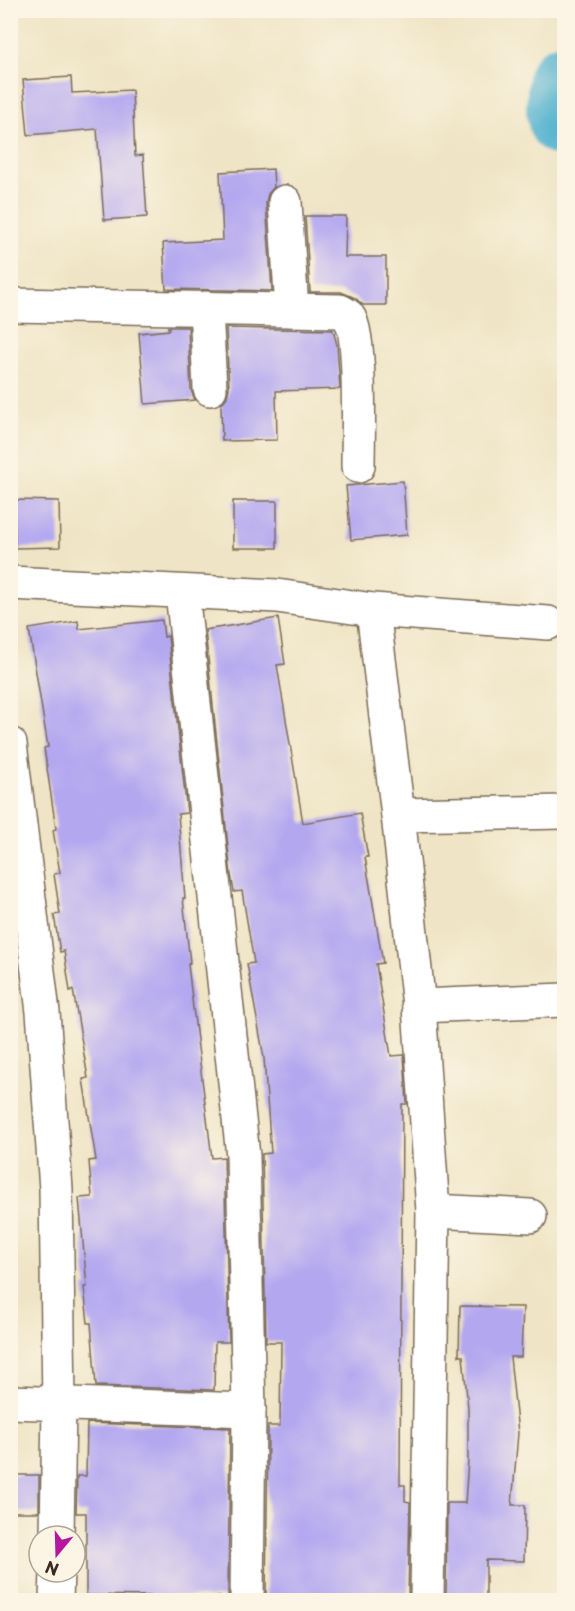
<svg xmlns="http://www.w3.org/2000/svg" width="575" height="1611" font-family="'Playpen Sans',sans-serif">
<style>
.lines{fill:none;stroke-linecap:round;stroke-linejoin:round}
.river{stroke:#50b1cf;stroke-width:72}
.building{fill:#b3a7f0}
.minor-casing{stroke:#7a6b58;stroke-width:36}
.minor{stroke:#fff;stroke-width:33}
</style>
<rect width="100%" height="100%" fill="#fcf5e5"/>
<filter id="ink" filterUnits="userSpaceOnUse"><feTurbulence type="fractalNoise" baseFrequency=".0167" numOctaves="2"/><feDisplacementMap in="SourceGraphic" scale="12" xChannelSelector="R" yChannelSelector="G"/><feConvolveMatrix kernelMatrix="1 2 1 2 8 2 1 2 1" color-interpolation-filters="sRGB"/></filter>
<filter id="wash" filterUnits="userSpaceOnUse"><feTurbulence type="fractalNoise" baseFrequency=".008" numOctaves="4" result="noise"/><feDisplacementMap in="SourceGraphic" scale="24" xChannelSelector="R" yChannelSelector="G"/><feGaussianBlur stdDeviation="1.35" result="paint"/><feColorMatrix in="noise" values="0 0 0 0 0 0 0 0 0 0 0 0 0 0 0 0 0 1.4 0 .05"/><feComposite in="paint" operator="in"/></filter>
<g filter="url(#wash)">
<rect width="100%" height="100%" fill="#efe4c5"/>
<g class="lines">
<!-- river -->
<path class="river" d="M564,80L562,110L564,121"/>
</g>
<g id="blocks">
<!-- building -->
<g class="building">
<path d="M71,77L72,93L132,90L135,156L143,155L147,217L104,220L97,129L28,135L23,80Z"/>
<path d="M273,169L274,187L268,194L266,203L272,291L166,289L163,243L223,240L220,172Z"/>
<path d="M305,216H346L345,257H386V305H363L355,298L341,292H310Z"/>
<path d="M168,327H188L191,390L195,400L145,404L139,333L169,330Z"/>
<path d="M226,328L333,330L337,345L340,389L276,391L277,440L222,441L221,404L227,397L229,388Z"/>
<path d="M403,481L407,535L351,540L346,486Z"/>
<path d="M14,500L59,501L60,547L15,548Z"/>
<rect x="233" y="501" width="44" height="47"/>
<path d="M278,618L285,664L277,665L303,823L360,813L368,857H365L383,963L376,964L391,1056L404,1055L407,1104H402L400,1485H405V1501L410,1502L408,1600H269V1597H266L268,1426H280L281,1342H266L262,1154L271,1153L264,1058L247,964L254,963L242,891L234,892L231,875L205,630Z"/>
<path d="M162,620L164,637L168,636L187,813L178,814L185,898H183L190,963L188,964L193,1008L212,1158L224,1157L229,1342H215L214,1390L96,1386L91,1323H88L84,1287H87L79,1198L92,1197L89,1161L96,1160L83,1079L88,1078L73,990L70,991L64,951L60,952L54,915L60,914L54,874L60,873L53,830L56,829L44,748L48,747L29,629L78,621L79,629Z"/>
<path d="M460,1306L523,1307L521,1357H510L518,1433L512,1505H525L524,1561L486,1560V1600H446L447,1503H465L468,1460V1408L463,1356H459Z"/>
<path d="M87,1423L230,1428L228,1597L86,1595V1513H76L77,1476H86Z"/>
<rect x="10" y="1475" width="29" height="37"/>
</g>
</g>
</g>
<g filter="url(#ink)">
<use href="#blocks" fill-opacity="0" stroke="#7a6b58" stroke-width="1.5"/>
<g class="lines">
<!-- minor casing -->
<g class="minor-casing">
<g id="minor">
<path d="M285,202L292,310"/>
<path d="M10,305L340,311C343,313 346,314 348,316C362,333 358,440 358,466"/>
<path d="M206,308L210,389"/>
<path d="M10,583L277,596L373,610L548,623"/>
<path d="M182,592L243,1156L249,1410L247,1600"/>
<path d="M373,610L398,815L419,1006L433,1211L427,1600"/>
<path d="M10,744L43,1012L56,1189L59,1404L57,1536"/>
<path d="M398,815L564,812"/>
<path d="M419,1006L564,1000"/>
<path d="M433,1211L530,1216"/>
<path d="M10,1402L249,1410"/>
<path d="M56,1600L57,1572"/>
</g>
</g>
<!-- minor -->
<use href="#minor" class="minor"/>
</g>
</g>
<!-- margin -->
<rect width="575" height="1611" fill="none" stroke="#fcf5e5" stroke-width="36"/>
<!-- north arrow -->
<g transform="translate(57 1554) rotate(199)"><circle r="28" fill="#fcf5e5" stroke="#afa495" stroke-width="1.5"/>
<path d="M0-4.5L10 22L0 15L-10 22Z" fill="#b5179e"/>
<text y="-9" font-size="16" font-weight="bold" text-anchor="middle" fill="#3b2a1e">N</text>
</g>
</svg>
